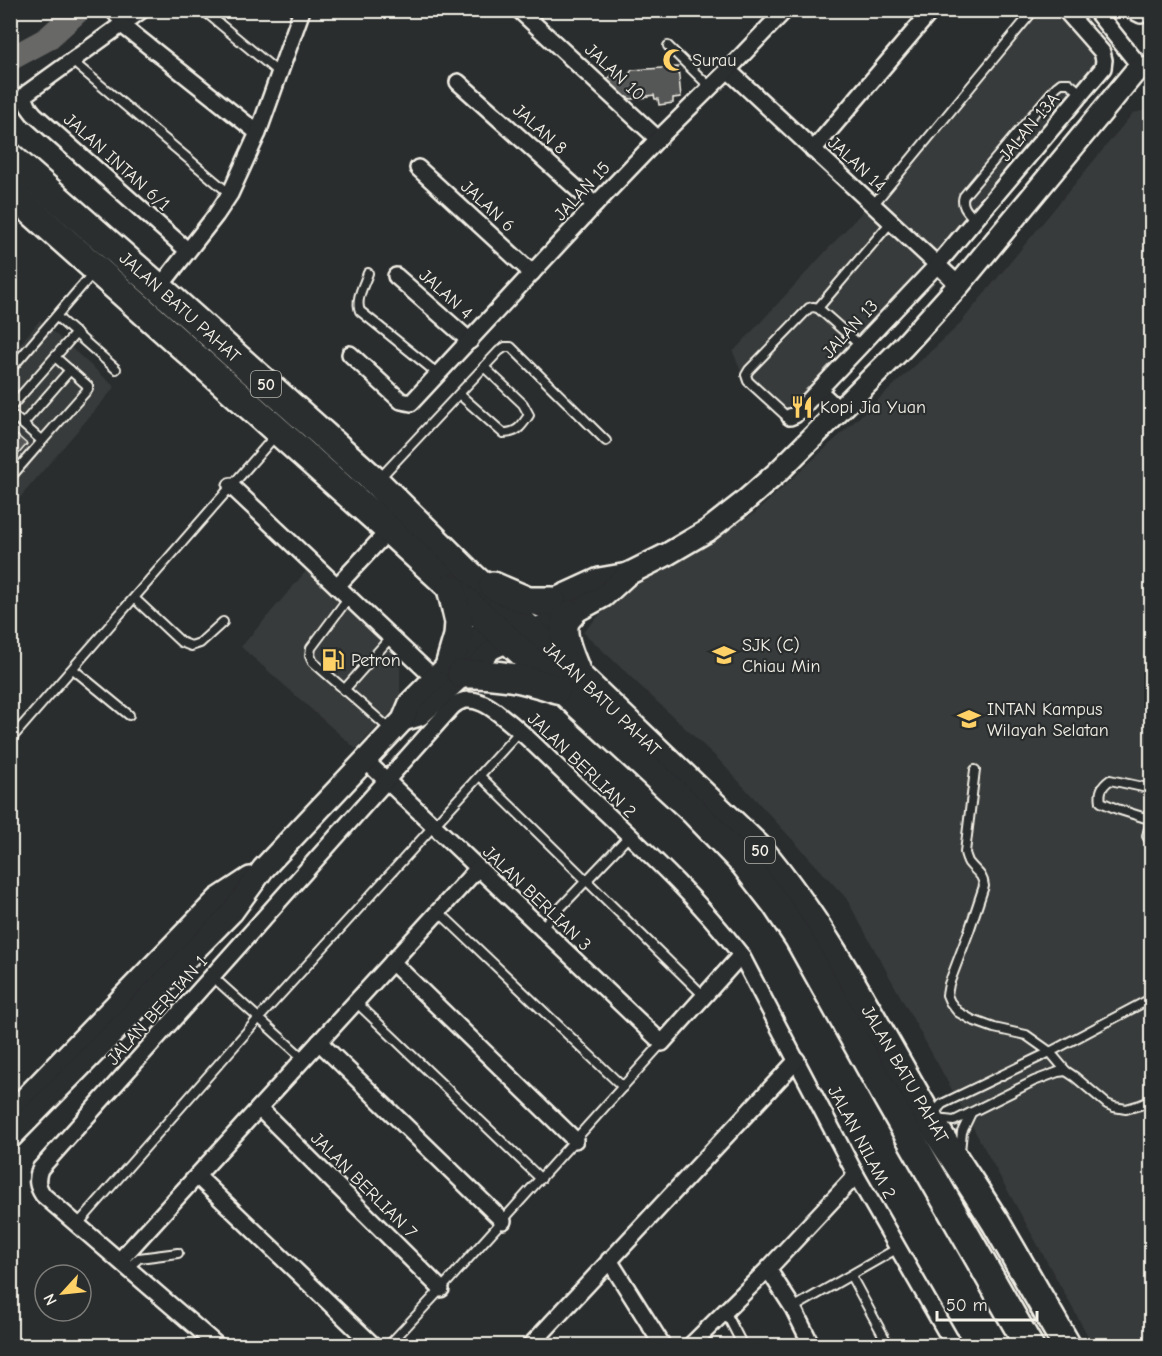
<svg xmlns="http://www.w3.org/2000/svg" width="1162" height="1356" font-family="'Comic Neue',sans-serif">
<style>
.built{fill:#373a3a}
.lines{fill:none;stroke-linecap:round;stroke-linejoin:round}
.river{stroke:#676866;stroke-width:24}
.building{fill:#555756;stroke:#f4f1e8;stroke-width:1.5}
.lane-casing{stroke:#f4f1e8;stroke-width:12}
.street-casing{stroke:#f4f1e8;stroke-width:20}
.secondary-casing{stroke:#f4f1e8;stroke-width:26}
.highway-casing{stroke:#f4f1e8;stroke-width:32}
.lane{stroke:#2a2d2e;stroke-width:8}
.street{stroke:#2a2d2e;stroke-width:15}
.secondary{stroke:#2a2d2e;stroke-width:21}
.highway{stroke:#2a2d2e;stroke-width:27}
.labels{text-anchor:middle;stroke-width:4.5;stroke-linejoin:round;paint-order:stroke}
.shield{fill:#2a2d2e;stroke:#b7b6b0;stroke-width:1.5}
.shield-label{font-size:16px;font-weight:bold;fill:#f4f1e8}
.poi-label{font-size:18px;fill:#f4f1e8;stroke:#2a2d2e;text-anchor:start}
.street-label{font-size:18px;fill:#f4f1e8;stroke:#2a2d2e}
</style>
<rect width="100%" height="100%" fill="#2a2d2e"/>
<filter id="ink" filterUnits="userSpaceOnUse"><feTurbulence type="fractalNoise" baseFrequency=".0167" numOctaves="2"/><feDisplacementMap in="SourceGraphic" scale="12" xChannelSelector="R" yChannelSelector="G"/><feConvolveMatrix kernelMatrix="1 2 1 2 8 2 1 2 1" color-interpolation-filters="sRGB"/></filter>
<g filter="url(#ink)">
<!-- built -->
<g class="built">
<path d="M1030,11H1072L1107,71L787,421L745,381L733,352L875,198Z"/>
<path d="M1151,109V1345H1093L846,898L719,760L583,632L626,588L755,513L957,327L1133,113Z"/>
<path d="M40,320L115,387L11,508V355Z"/>
<path d="M307,570L400,652V703L356,749L241,647Z"/>
</g>
<g class="lines">
<!-- river -->
<path class="river" d="M10,59L47,39L79,10"/>
</g>
<!-- building -->
<g class="building">
<path d="M678,67L681,97L673,98V103L659,105L658,99H655L654,95L648,96V97L631,99L623,96L606,81L618,69L627,77L632,70Z"/>
<path d="M10,429L27,444L10,464Z"/>
</g>
<g class="lines">
<!-- lane casing -->
<g class="lane-casing">
<g id="lane">
<path d="M107,10L122,25"/>
<path d="M203,10L279,73"/>
<path d="M668,46L710,87"/>
<path d="M72,61L230,194"/>
<path d="M873,205L1034,10"/>
<path d="M976,221C969,213 960,206 964,196L1056,87L1061,83H1069L1082,94"/>
<path d="M368,273C364,285 355,299 360,311L438,374"/>
<path d="M818,308L891,222"/>
<path d="M57,317L116,369"/>
<path d="M10,370L93,273"/>
<path d="M459,394L503,433C517,433 521,427 529,415L523,404L484,367"/>
<path d="M10,408L76,333"/>
<path d="M10,413L42,441L88,389V386L55,357"/>
<path d="M790,417L784,414L748,381L746,375L749,370L809,308L813,307L818,308L861,346"/>
<path d="M23,424L70,370"/>
<path d="M10,478L42,441"/>
<path d="M379,479L499,351L505,347H511L606,441"/>
<path d="M349,597L311,648L310,655L313,662L391,730"/>
<path d="M135,599L181,642L191,646L200,643L223,622"/>
<path d="M73,669L129,715"/>
<path d="M344,690L391,637"/>
<path d="M10,740L275,436"/>
<path d="M975,770L965,852C965,854 968,862 969,863C976,872 983,874 984,886L969,931L949,984L947,995L950,1002L958,1012L972,1020L994,1028L1026,1035L1050,1052L1066,1071"/>
<path d="M480,776L704,996"/>
<path d="M1152,789L1110,780C1102,786 1099,791 1101,802L1117,809L1152,820"/>
<path d="M1151,820L1147,836L1152,844"/>
<path d="M438,911L623,1087"/>
<path d="M541,928L629,836"/>
<path d="M213,977L304,1059"/>
<path d="M356,1002L541,1179"/>
<path d="M932,1115L942,1104L1050,1052L1152,998"/>
<path d="M936,1119L954,1121L1034,1081L1058,1072L1066,1071L1075,1077L1107,1104L1114,1107L1126,1109L1140,1105L1152,1100"/>
<path d="M960,1151L962,1132L971,1113"/>
<path d="M78,1224L259,1018L520,731"/>
<path d="M129,1267L139,1258L178,1253"/>
<path d="M851,1276L889,1346"/>
<path d="M793,1308L898,1248"/>
<path d="M725,1311L743,1346"/>
<path d="M388,1346L441,1289L662,1043"/>
</g>
</g>
<!-- street casing -->
<g class="street-casing">
<g id="street">
<path d="M142,10L27,93L25,96C26,104 29,108 34,114L187,250"/>
<path d="M519,10L658,139"/>
<path d="M1095,10L1142,69"/>
<path d="M1131,10L1141,15L1149,10"/>
<path d="M122,25L258,133"/>
<path d="M728,70L959,285"/>
<path d="M458,82L595,205"/>
<path d="M813,150L932,10"/>
<path d="M418,168L532,273"/>
<path d="M396,276L470,341"/>
<path d="M159,288L216,215L230,194L258,133L301,13L298,10"/>
<path d="M350,354L401,401L411,403L595,205L658,139L728,70L785,10"/>
<path d="M819,391L840,411"/>
<path d="M790,417L795,415L937,265L1103,68L1104,60L1102,52L1065,10"/>
<path d="M231,486L434,678"/>
<path d="M337,586L389,530"/>
<path d="M365,760L662,1043L741,955"/>
<path d="M392,962L575,1140"/>
<path d="M319,1042L503,1221"/>
<path d="M259,1108L441,1289"/>
<path d="M197,1176L374,1346"/>
<path d="M120,1260L478,868"/>
<path d="M609,1260L663,1346"/>
<path d="M768,1269L793,1308L812,1346"/>
<path d="M218,1346L43,1195C37,1186 36,1180 40,1169L452,707C461,699 470,698 482,703C492,707 499,714 508,721C529,738 548,758 568,777C627,834 691,889 741,955L856,1175L954,1346"/>
<path d="M530,1346L797,1060"/>
<path d="M690,1346L768,1269L856,1175"/>
</g>
</g>
<!-- secondary casing -->
<g class="secondary-casing">
<g id="secondary">
<path d="M540,606L599,579L628,574"/>
<path d="M403,720L419,715L492,648L571,614L604,596L628,574L666,555L707,531L744,502L778,472L904,346L959,285L1134,73C1140,69 1145,66 1152,71"/>
<path d="M10,1114L218,899L250,878"/>
<path d="M10,1138L232,912L263,869L403,720L410,703L478,635L506,622"/>
</g>
</g>
<!-- highway casing -->
<g class="highway-casing">
<g id="highway">
<path d="M10,157L159,288L376,482L470,575L531,631L759,849C827,930 874,1024 927,1115C949,1152 974,1187 996,1223C1020,1264 1043,1305 1067,1346"/>
<path d="M10,192L389,530L692,809L744,863L776,904L798,937L888,1099L1029,1346"/>
<path d="M493,586L528,601H552"/>
<path d="M571,614C569,616 566,619 565,622C560,636 571,658 576,671"/>
<path d="M450,663L458,636L459,622L451,588"/>
<path d="M461,674C498,673 522,678 557,689"/>
</g>
</g>
<!-- lane -->
<use href="#lane" class="lane"/>
<!-- street -->
<use href="#street" class="street"/>
<!-- secondary -->
<use href="#secondary" class="secondary"/>
<!-- highway -->
<use href="#highway" class="highway"/>
</g>
</g>
<!-- icons -->
<defs>
<g id="mosque-bare" transform="scale(1.8)"><path d="M3.5-4.9A6 6 0 1 0 3.5 4.9A5 5 0 1 1 3.5-4.9Z" fill="#ffd166" stroke="#2a2d2e" stroke-width="2.5" paint-order="stroke"/></g>
<g id="restaurant-bare" transform="scale(1.8)"><path d="M-5-6h1v4h1v-4h1v4h1v-4h1v5L-1.5 .5V6h-2V.5L-5-1ZM5-6V6H3V1.5H1.5Q1.5-4 5-6Z" fill="#ffd166" stroke="#2a2d2e" stroke-width="2.5" paint-order="stroke"/></g>
<g id="school-bare" transform="scale(1.8)"><path d="M0-5L7-2L0 1L-7-2ZM-4 1L0 2.5L4 1V4Q0 6-4 4Z" fill="#ffd166" stroke="#2a2d2e" stroke-width="2.5" paint-order="stroke"/></g>
<g id="fuel-bare" transform="scale(1.8)"><path d="M-5.5-6h7V0h2V4h1.3V-2.5L3-4.5l.8-.8L6-3V5H2.5V1h-1V6h-7ZM-4.2-4.7v3.2H.2V-4.7Z" fill="#ffd166" stroke="#2a2d2e" stroke-width="2.5" paint-order="stroke"/></g>
<g id="university-bare" transform="scale(1.8)"><path d="M0-5L7-2L0 1L-7-2ZM-4 1L0 2.5L4 1V4Q0 6-4 4Z" fill="#ffd166" stroke="#2a2d2e" stroke-width="2.5" paint-order="stroke"/></g>
</defs>
<g fill-rule="evenodd">
<use href="#mosque-bare" x="674" y="60"/>
<use href="#restaurant-bare" x="802" y="407"/>
<use href="#school-bare" x="724" y="655"/>
<use href="#fuel-bare" x="333" y="660"/>
<use href="#university-bare" x="969" y="719"/>
</g>
<g class="labels">
<!-- shield labels -->
<g class="shield">
<rect x="251" y="371" width="30" height="26" rx="4.5"/>
<rect x="745" y="837" width="30" height="26" rx="4.5"/>
</g>
<g class="shield-label">
<text x="266" y="390">50</text>
<text x="760" y="856">50</text>
</g>
<!-- poi labels -->
<g class="poi-label">
<text x="692" y="66">Surau</text>
<text x="820" y="413">Kopi Jia Yuan</text>
<text x="742" y="651">SJK (C)<tspan x="742" dy="21">Chiau Min</tspan></text>
<text x="351" y="666">Petron</text>
<text x="987" y="715">INTAN Kampus<tspan x="987" dy="21">Wilayah Selatan</tspan></text>
</g>
<!-- street labels -->
<g class="street-label">
<text transform="translate(615 72) rotate(43)" y="6">JALAN 10</text>
<text transform="translate(1029 127) rotate(-50)" y="6">JALAN 13A</text>
<text transform="translate(540 129) rotate(42)" y="6">JALAN 8</text>
<text transform="translate(117 162) rotate(42)" y="6">JALAN INTAN 6/1</text>
<text transform="translate(857 164) rotate(43)" y="6">JALAN 14</text>
<text transform="translate(582 191) rotate(-47)" y="6">JALAN 15</text>
<text transform="translate(488 206) rotate(43)" y="6">JALAN 6</text>
<text transform="translate(446 294) rotate(42)" y="6">JALAN 4</text>
<text transform="translate(180 307) rotate(42)" y="6">JALAN BATU PAHAT</text>
<text transform="translate(850 329) rotate(-47)" y="6">JALAN 13</text>
<text transform="translate(602 699) rotate(44)" y="6">JALAN BATU PAHAT</text>
<text transform="translate(582 765) rotate(44)" y="6">JALAN BERLIAN 2</text>
<text transform="translate(537 898) rotate(44)" y="6">JALAN BERLIAN 3</text>
<text transform="translate(157 1010) rotate(-48)" y="6">JALAN BERLIAN 1</text>
<text transform="translate(905 1074) rotate(60)" y="6">JALAN BATU PAHAT</text>
<text transform="translate(862 1142) rotate(62)" y="6">JALAN NILAM 2</text>
<text transform="translate(364 1185) rotate(45)" y="6">JALAN BERLIAN 7</text>
</g>
</g>
<!-- margin -->
<rect width="1162" height="1356" fill="none" stroke="#2a2d2e" stroke-width="36"/>
<rect x="18" y="18" width="1126" height="1320" fill="none" stroke="#f4f1e8" stroke-width="2" filter="url(#ink)"/>
<!-- north arrow -->
<g transform="translate(63 1293) rotate(243)"><circle r="28" fill="#2a2d2e" stroke="#7b7b78" stroke-width="1.5"/>
<path d="M0-4.5L10 22L0 15L-10 22Z" fill="#ffd166"/>
<text y="-9" font-size="16" font-weight="bold" text-anchor="middle" fill="#f4f1e8">N</text>
</g>
<!-- scale -->
<path d="M937 1311v9h100v-9" fill="none" stroke="#f4f1e8" stroke-width="3"/>
<text x="946" y="1311" font-size="18" fill="#f4f1e8" stroke="#2a2d2e" stroke-width="4.5" paint-order="stroke">50 m</text>
</svg>
